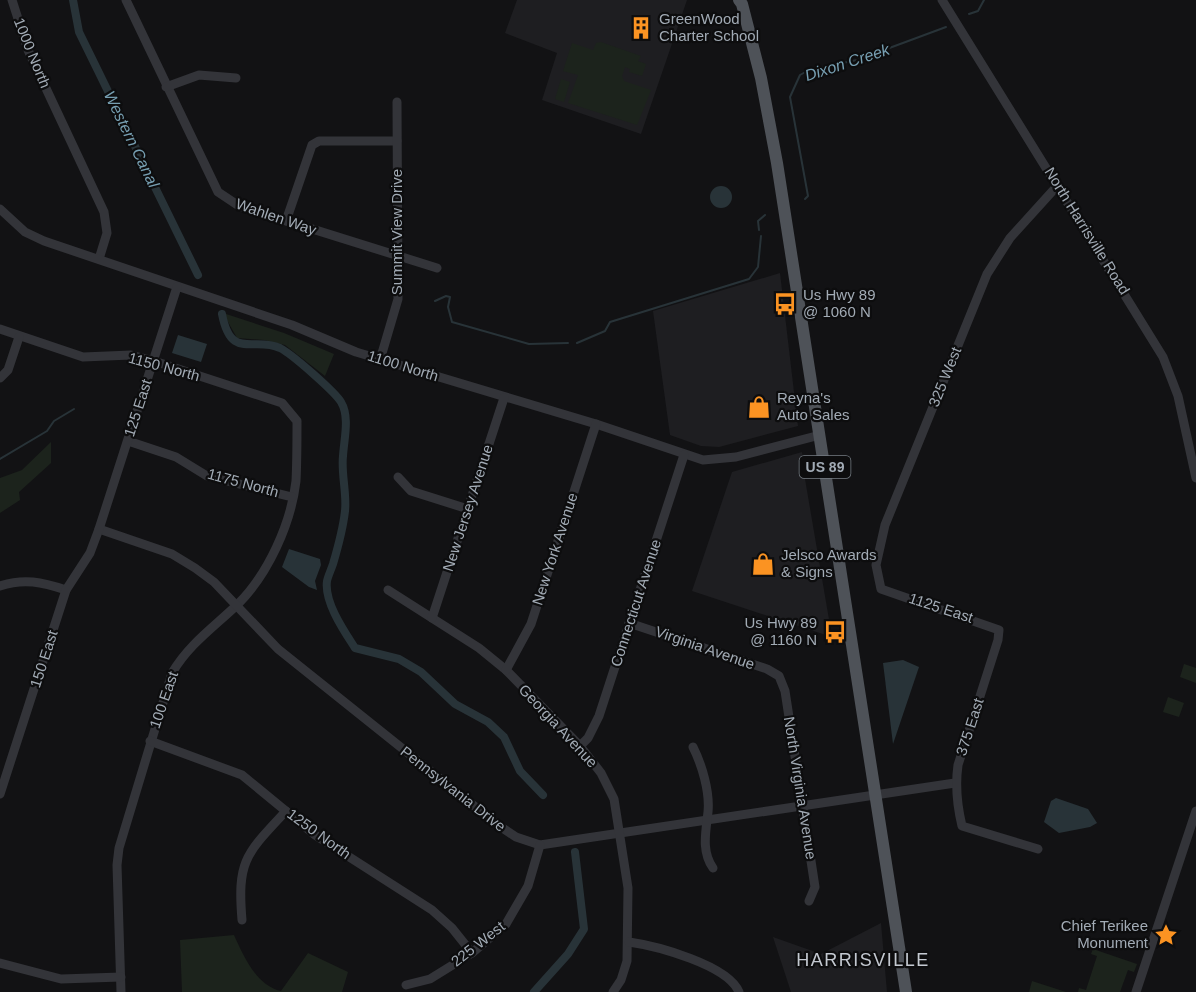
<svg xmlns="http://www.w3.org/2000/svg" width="1196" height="992" font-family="Helvetica,sans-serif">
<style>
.built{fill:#1e1e21}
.green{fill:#1c231c}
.water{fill:#283338}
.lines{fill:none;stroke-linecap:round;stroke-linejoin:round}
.stream{stroke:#283338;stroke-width:2}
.canal{stroke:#283338;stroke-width:8}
.minor{stroke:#333439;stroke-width:9}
.major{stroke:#4e5258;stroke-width:12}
.labels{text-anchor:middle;stroke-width:4.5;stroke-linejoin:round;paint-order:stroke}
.shield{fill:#0d0d0e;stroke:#757c83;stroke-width:1.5}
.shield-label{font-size:14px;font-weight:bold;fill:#a2abb5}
.poi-label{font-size:15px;fill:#a2abb5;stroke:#0d0d0e;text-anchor:start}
.street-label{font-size:15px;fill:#a2abb5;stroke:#0d0d0e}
.water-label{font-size:16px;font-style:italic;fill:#779fb2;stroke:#0d0d0e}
.quarter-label{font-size:18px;letter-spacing:1.5px;fill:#c4c9d1;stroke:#0d0d0e}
</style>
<rect width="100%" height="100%" fill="#121214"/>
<!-- built -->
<g class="built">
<path d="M517,0H687L641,134L542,100L557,53L505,33Z"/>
<path d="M780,273L798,426L719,447L701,446L670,435L653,311Z"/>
<path d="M802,452L805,479L832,637L692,591L732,472Z"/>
<path d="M881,923L887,992H791L773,937L821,954Z"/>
</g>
<!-- green -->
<g class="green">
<path d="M601,42L641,56L638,61L646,64L642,76L629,72L630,69L625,67L622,76L624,81L651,90L637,125L568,103L578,75L563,71L572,43L593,50L596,43Z"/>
<path d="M561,79L570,82L564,102L555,99Z"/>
<path d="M223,313L284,333L334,354L325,376L285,345L264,340L237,338Z"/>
<path d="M51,442V463L19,492L20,500L0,513V478L22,470Z"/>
<path d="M1184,664L1196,668V683L1180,677Z"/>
<path d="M1168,697L1184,703L1179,717L1163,712Z"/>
<path d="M234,935C244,957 256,985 281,991L308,953L348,972L342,992H182L180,940Z"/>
<path d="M1093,949L1137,964L1134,972L1128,970L1120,992H1078L1079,988L1086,990L1097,956L1091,954Z"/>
<path d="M1032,981L1066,992H1029Z"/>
</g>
<!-- water -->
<g class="water">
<circle cx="721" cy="197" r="11"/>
<path d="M178,335L207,344L201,362L172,353Z"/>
<path d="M289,549L320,559L321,565L315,581L317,590L309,587L282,567Z"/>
<path d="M903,660L919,667L893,744L883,663Z"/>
<path d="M1056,798L1088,809L1097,823L1090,827L1059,833L1044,822L1051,801Z"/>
</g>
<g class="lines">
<!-- stream -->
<g class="stream">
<path d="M969,14L978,11L984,0"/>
<path d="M805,199L808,196L790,97L800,75L809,70L857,60L946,27"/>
<path d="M759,230L758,221L765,215"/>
<path d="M435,301L446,296L450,297L448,307L452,322L529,344L568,343"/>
<path d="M577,343L605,331L610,322L749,279L758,267L761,236"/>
<path d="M0,459L47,431L54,421L74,409"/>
</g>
<!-- canal -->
<g class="canal">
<path d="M73,0L79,32L198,275"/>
<path d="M222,314C231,361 253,336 280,348C292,354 335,392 341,402C350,417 344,439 343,456C341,474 347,493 345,511C343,529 338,547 333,564C331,570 328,576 327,581C324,602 344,631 355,648L399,659L421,672L455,704L488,722L504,737L520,771L543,795"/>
<path d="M534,992L568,954L584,929L575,852"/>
</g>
<!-- minor -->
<g class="minor">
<path d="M12,0L28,50L104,212L107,233L99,259"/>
<path d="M126,0L218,192L239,206L437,268"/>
<path d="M942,0L1163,357L1178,396L1196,478"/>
<path d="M166,87L199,75L236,78"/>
<path d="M0,209L25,232L44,241L292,325L356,352L596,424L703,460L736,457L820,435"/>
<path d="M286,221L312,145L319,141H397"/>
<path d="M0,329L83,357L131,355L154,361L282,403L297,421C297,441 297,461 296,481C291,524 268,574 238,604C214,627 189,644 172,673L119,848L117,865L121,992"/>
<path d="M380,360L398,299L397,102"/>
<path d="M0,378L8,370L19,337"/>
<path d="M128,441L176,457L207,476L292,497"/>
<path d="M398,477L411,491L468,509"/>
<path d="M99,529L172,554L195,568L214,582L278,649L498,825L516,837L540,845L955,783"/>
<path d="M0,586C24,578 42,582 66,590"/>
<path d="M388,590L479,648L506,670L580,746L601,773L614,799L628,888L627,961L621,980L613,992"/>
<path d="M432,618L504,398"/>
<path d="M629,623L767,669L779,676L785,691L815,887L809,901"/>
<path d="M506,670L531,624L596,424"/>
<path d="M150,741L242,775L315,835L432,910L452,928L472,953"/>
<path d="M580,746L588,738L599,716L684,455"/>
<path d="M693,747C702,765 710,792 708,812C706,831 701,851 713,868"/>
<path d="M0,794L66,590L90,553L99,529L177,287"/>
<path d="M1038,849L962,826C957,805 955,786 958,765L998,640L999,630L881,589L876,565L885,525L987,274L1010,238L1058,185"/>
<path d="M242,920C237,860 246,854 286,811"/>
<path d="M629,942C657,946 728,965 739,992"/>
<path d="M0,963L61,979L121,977"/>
<path d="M406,985L430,979L472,953L506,924L528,886L540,845"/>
<path d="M1136,992L1196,811"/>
</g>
<!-- major -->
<path class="major" d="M739,0L742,4L761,78L777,163L906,992"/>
</g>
<!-- icons -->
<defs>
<g id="building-bare" transform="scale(1.8)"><path d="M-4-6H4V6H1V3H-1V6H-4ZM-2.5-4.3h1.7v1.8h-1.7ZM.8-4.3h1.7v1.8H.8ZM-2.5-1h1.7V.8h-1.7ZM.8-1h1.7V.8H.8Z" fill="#fb9322" stroke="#0d0d0e" stroke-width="2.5" paint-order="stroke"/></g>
<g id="bus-bare" transform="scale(1.8)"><path d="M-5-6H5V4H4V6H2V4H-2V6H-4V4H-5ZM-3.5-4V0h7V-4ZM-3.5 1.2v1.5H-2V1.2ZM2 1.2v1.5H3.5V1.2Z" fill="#fb9322" stroke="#0d0d0e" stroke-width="2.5" paint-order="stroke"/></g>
<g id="shop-bare" transform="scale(1.8)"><path d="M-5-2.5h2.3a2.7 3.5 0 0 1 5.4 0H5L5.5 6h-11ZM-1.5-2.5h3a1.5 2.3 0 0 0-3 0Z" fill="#fb9322" stroke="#0d0d0e" stroke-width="2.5" paint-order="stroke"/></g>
<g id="sight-bare" transform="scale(1.8)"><path d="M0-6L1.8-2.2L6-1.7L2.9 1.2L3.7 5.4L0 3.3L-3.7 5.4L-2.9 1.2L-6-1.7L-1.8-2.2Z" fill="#fb9322" stroke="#0d0d0e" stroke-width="2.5" paint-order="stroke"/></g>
</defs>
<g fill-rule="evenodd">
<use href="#building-bare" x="641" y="28"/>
<use href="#bus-bare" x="785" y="304"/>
<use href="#shop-bare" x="759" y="407"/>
<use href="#shop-bare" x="763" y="564"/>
<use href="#bus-bare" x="835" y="632"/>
<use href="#sight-bare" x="1166" y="935"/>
</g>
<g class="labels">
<!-- shield labels -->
<rect class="shield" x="799.5" y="456" width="51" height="22" rx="4.5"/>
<g class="shield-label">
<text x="825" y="472">US 89</text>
</g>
<!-- poi labels -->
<g class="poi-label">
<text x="659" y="24">GreenWood<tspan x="659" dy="17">Charter School</tspan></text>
<text x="803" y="300">Us Hwy 89<tspan x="803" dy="17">@ 1060 N</tspan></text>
<text x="777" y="403">Reyna's<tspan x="777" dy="17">Auto Sales</tspan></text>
<text x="781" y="560">Jelsco Awards<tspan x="781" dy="17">&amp; Signs</tspan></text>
<text x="817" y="628" text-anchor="end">Us Hwy 89<tspan x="817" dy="17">@ 1160 N</tspan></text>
<text x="1148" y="931" text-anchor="end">Chief Terikee<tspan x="1148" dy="17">Monument</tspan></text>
</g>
<!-- street labels -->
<g class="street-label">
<text transform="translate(32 53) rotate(68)" y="5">1000 North</text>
<text transform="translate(276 217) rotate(19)" y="5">Wahlen Way</text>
<text transform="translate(1087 231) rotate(58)" y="5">North Harrisville Road</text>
<text transform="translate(397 232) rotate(-90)" y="5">Summit View Drive</text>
<text transform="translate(403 366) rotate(17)" y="5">1100 North</text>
<text transform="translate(164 367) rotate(15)" y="5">1150 North</text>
<text transform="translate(945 377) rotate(-68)" y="5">325 West</text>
<text transform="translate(138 408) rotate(-72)" y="5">125 East</text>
<text transform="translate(243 483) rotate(15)" y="5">1175 North</text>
<text transform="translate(468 508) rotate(-72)" y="5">New Jersey Avenue</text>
<text transform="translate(555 549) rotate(-72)" y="5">New York Avenue</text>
<text transform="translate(636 603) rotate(-72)" y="5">Connecticut Avenue</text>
<text transform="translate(941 608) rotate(18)" y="5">1125 East</text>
<text transform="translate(705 648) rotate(19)" y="5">Virginia Avenue</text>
<text transform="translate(44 659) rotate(-72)" y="5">150 East</text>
<text transform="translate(164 700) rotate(-71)" y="5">100 East</text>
<text transform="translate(558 726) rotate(47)" y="5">Georgia Avenue</text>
<text transform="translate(970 727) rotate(-72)" y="5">375 East</text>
<text transform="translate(800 788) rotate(81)" y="5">North Virginia Avenue</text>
<text transform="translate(453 789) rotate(38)" y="5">Pennsylvania Drive</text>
<text transform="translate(319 834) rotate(36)" y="5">1250 North</text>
<text transform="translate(478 944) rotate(-38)" y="5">225 West</text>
</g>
<!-- water labels -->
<g class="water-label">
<text transform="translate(847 62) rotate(-18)" y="6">Dixon Creek</text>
<text transform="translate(132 139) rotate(64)" y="6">Western Canal</text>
</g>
<!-- quarter labels -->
<g class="quarter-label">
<text x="863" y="966">HARRISVILLE</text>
</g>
</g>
</svg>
